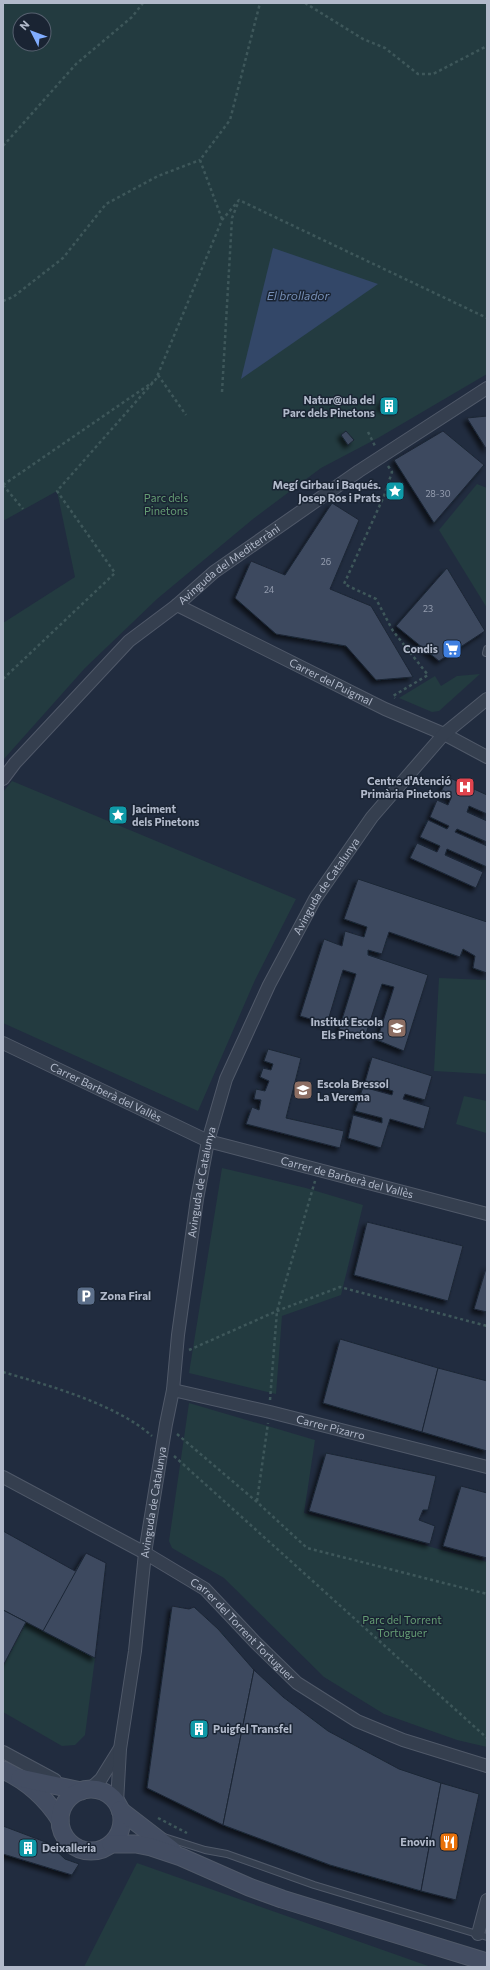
<svg xmlns="http://www.w3.org/2000/svg" width="490" height="1970" font-family="Commissioner,sans-serif">
<style>
.green{fill:#233b40;fill-rule:evenodd}
.water{fill:#334768}
.building{fill:#3c495f;stroke:#1c2635;filter:url(#shadow)}
.lines{fill:none;stroke-linecap:round;stroke-linejoin:round}
.service-casing{stroke:#505969;stroke-width:8}
.minor-casing{stroke:#505969;stroke-width:14}
.secondary-casing{stroke:#505969;stroke-width:19}
.path{stroke:#3e575a;stroke-width:2.5;stroke-dasharray:3 3;stroke-linecap:butt}
.service{stroke:#353f4f;stroke-width:6}
.minor{stroke:#353f4f;stroke-width:12}
.secondary{stroke:#434d62;stroke-width:17}
.labels{text-anchor:middle;stroke-width:3;stroke-linejoin:round;paint-order:stroke}
.number-label{font-size:9px;fill:#949daf}
.poi-label{font-size:11px;font-weight:bold;fill:#b1b9ca;stroke:#1a2433;text-anchor:end}
.park-label{font-size:11px;fill:#659d74;stroke:#1a2433}
.street-label{font-size:11px;fill:#b1b9ca;stroke:#1a2433}
.water-label{font-size:12px;font-style:italic;fill:#758eb5;stroke:#1a2433}
</style>
<defs>
<filter id="shadow"><feDropShadow dx="-3.5" dy="3.5" stdDeviation="2" flood-color="#0009"/></filter>
</defs>
<rect width="100%" height="100%" fill="#212c3f"/>
<!-- green -->
<g class="green">
<path d="M3,3H487V374L378,438L321,468L253,519L157,599L85,668L3,760V623L75,577L57,491L3,521ZM20,20H44V44H20Z"/>
<path d="M477,484L487,488V608L439,530Z"/>
<path d="M480,674L439,711L432,712L399,698L435,676L441,686L457,676Z"/>
<path d="M12,781L296,899L255,980L198,1111L3,1023V792Z"/>
<path d="M439,978L487,980V1074L434,1071Z"/>
<path d="M464,1096L487,1101L486,1133L456,1124Z"/>
<path d="M222,1168L306,1188L363,1205L341,1295L282,1316L276,1394L189,1373Z"/>
<path d="M189,1403L315,1440L304,1513L487,1562V1747L457,1740L384,1714L324,1677L224,1578L172,1548L169,1541Z"/>
<path d="M26,1622L95,1658L85,1735L75,1745L62,1746L3,1712V1666Z"/>
<path d="M137,1863L431,1967H84Z"/>
</g>
<!-- water -->
<path class="water" d="M273,248L378,284L241,379Z"/>
<!-- building -->
<g class="building">
<path d="M383,400L399,405L396,411L380,407Z"/>
<path d="M487,416V450L467,418Z"/>
<path d="M346,431L354,440L348,445L341,435Z"/>
<path d="M443,431L484,465L434,523L394,460Z"/>
<path d="M332,503L359,520L330,589L371,606L413,677L376,680L346,646L276,634L235,598L251,561L285,575Z"/>
<path d="M447,568L485,631L439,661L396,626Z"/>
<path d="M448,777L487,795V814L469,806L467,812L487,821V842L457,829L455,832L487,846V867L447,849L445,855L483,872L476,888L410,858L417,843L437,852L440,846L420,837L428,820L447,829L449,826L430,817L437,800L448,805L451,798L440,794Z"/>
<path d="M358,879L487,922V973L473,968L475,956L463,949L460,957L389,932L382,954L368,950V955L428,975L404,1051L377,1040L394,987L382,984L365,1037L339,1029L356,974L343,970L327,1024L300,1016L324,939L342,946L345,931L364,937L367,927L344,919Z"/>
<path d="M268,1049L301,1058L286,1118L344,1131L340,1148L246,1124L252,1107L259,1110L261,1100L254,1099L256,1089L265,1091L269,1081L260,1077L263,1068L271,1070L273,1064L264,1061Z"/>
<path d="M372,1057L432,1076L425,1100L405,1094L403,1099L430,1107L424,1129L390,1119L381,1148L348,1138L353,1115L382,1123V1118L355,1111L363,1087L392,1095L393,1091L365,1082Z"/>
<path d="M367,1222L463,1246L448,1301L354,1275Z"/>
<path d="M487,1265V1312L474,1309Z"/>
<path d="M340,1339L438,1368L422,1432L323,1403Z"/>
<path d="M438,1368L487,1381V1451L422,1432Z"/>
<path d="M326,1453L436,1476L428,1510H423L419,1520L435,1526L430,1544L309,1511Z"/>
<path d="M461,1486L487,1493V1558L443,1546Z"/>
<path d="M3,1531L75,1571L86,1553L106,1563L95,1658L3,1610Z"/>
<path d="M86,1553L106,1563L95,1658L43,1631Z"/>
<path d="M172,1606L189,1609L194,1607L218,1629L254,1670L223,1825L147,1788Z"/>
<path d="M3,1610L26,1622L3,1666Z"/>
<path d="M254,1670L283,1697L328,1731L399,1769L441,1783L421,1891L330,1865L223,1825Z"/>
<path d="M441,1783L479,1794L456,1900L421,1891Z"/>
<path d="M3,1826L48,1843L65,1859L79,1864L72,1875L3,1854Z"/>
</g>
<g class="lines">
<!-- service casing -->
<g class="service-casing">
<g id="service">
<path d="M486,653L487,649"/>
<path d="M164,1837L205,1850L227,1854L314,1885L487,1937"/>
</g>
</g>
<!-- minor casing -->
<g class="minor-casing">
<g id="minor">
<path id="s1" d="M177,605L385,709L444,734L487,757"/>
<path id="s2" d="M3,779L15,763L129,641L177,605L214,572L359,471L487,388"/>
<path id="s3" d="M3,1043L208,1141L487,1214"/>
<path id="s4" d="M173,1390L270,1412L487,1467"/>
<path id="s5" d="M3,1477L145,1553L205,1589L255,1642L297,1683L357,1721L403,1740L487,1766"/>
<path d="M3,1752L55,1780"/>
<path d="M90,1789L101,1779L119,1750"/>
<path id="s6" d="M117,1803L120,1749L135,1651L145,1553L166,1424L173,1390L178,1335L197,1199L208,1141L226,1079L269,985L315,899L372,817L444,734L487,699"/>
<path d="M478,1934L487,1900"/>
</g>
</g>
<!-- secondary casing -->
<g class="secondary-casing">
<g id="secondary">
<path d="M3,1770C27,1781 46,1798 60,1820"/>
<path d="M20,1778L81,1791"/>
<circle cx="91" cy="1820" r="31"/>
<path d="M120,1810L172,1850"/>
<path d="M111,1844H136L151,1847L181,1857L249,1887L282,1899L487,1962"/>
</g>
</g>
<!-- path -->
<g class="path">
<path d="M305,3L363,39L385,48L418,74H433L487,46"/>
<path d="M3,146L76,64L132,17L143,3"/>
<path d="M222,219L200,160L230,120L260,3"/>
<path d="M3,301L13,297L63,258L106,204L158,176L200,160"/>
<path d="M158,375L186,415"/>
<path d="M222,392L232,218L238,203"/>
<path d="M368,432L375,446"/>
<path d="M388,466L392,472L384,496L344,584L376,599L393,631L428,675L393,696L395,698"/>
<path d="M3,485L153,382"/>
<path d="M3,485L23,509"/>
<path d="M3,679L115,573L57,491L156,379L222,220L239,200L487,318"/>
<path d="M189,1350L277,1311L340,1287L487,1326"/>
<path d="M3,1372C50,1386 116,1404 152,1436"/>
<path d="M270,1400L277,1311L315,1181"/>
<path d="M177,1434L257,1502L307,1548L487,1594"/>
<path d="M174,1456L487,1738"/>
<path d="M257,1501L268,1423"/>
<path d="M158,1818L187,1833"/>
</g>
<!-- service -->
<use href="#service" class="service"/>
<!-- minor -->
<use href="#minor" class="minor"/>
<!-- secondary -->
<use href="#secondary" class="secondary"/>
</g>
<!-- icons -->
<defs>
<g id="building-square" transform="scale(1)"><rect x="-9" y="-9" width="18" height="18" rx="4" fill="#0f9aa8" stroke="#1a2433"/><path d="M-4-6H4V6H1V3H-1V6H-4ZM-2.5-4.3h1.7v1.8h-1.7ZM.8-4.3h1.7v1.8H.8ZM-2.5-1h1.7V.8h-1.7ZM.8-1h1.7V.8H.8Z" fill="#fff"/></g>
<g id="sight-square" transform="scale(1)"><rect x="-9" y="-9" width="18" height="18" rx="4" fill="#0f9aa8" stroke="#1a2433"/><path d="M0-6L1.8-2.2L6-1.7L2.9 1.2L3.7 5.4L0 3.3L-3.7 5.4L-2.9 1.2L-6-1.7L-1.8-2.2Z" fill="#fff"/></g>
<g id="supermarket-square" transform="scale(1)"><rect x="-9" y="-9" width="18" height="18" rx="4" fill="#3f7fe0" stroke="#1a2433"/><path d="M-6-5.5h2.5l.6 2H6L4.5 2H-2.5L-4.4-4H-6ZM-1.5 3.2a1.3 1.3 0 1 0 .1 0ZM3 3.2a1.3 1.3 0 1 0 .1 0Z" fill="#fff"/></g>
<g id="hospital-square" transform="scale(1)"><rect x="-9" y="-9" width="18" height="18" rx="4" fill="#e0444e" stroke="#1a2433"/><path d="M-5-5h3v3.5h4V-5h3V5h-3V1.5h-4V5h-3Z" fill="#fff"/></g>
<g id="school-square" transform="scale(1)"><rect x="-9" y="-9" width="18" height="18" rx="4" fill="#8d6e63" stroke="#1a2433"/><path d="M0-5L7-2L0 1L-7-2ZM-4 1L0 2.5L4 1V4Q0 6-4 4Z" fill="#fff"/></g>
<g id="parking-square" transform="scale(1)"><rect x="-9" y="-9" width="18" height="18" rx="4" fill="#5c6f8a" stroke="#1a2433"/><path d="M-3.5-5.5H1a3.5 3.5 0 0 1 0 7H-1V5.5H-3.5ZM-1-3.4V-.6H.8a1.4 1.4 0 0 0 0-2.8Z" fill="#fff"/></g>
<g id="restaurant-square" transform="scale(1)"><rect x="-9" y="-9" width="18" height="18" rx="4" fill="#e8710a" stroke="#1a2433"/><path d="M-5-6h1v4h1v-4h1v4h1v-4h1v5L-1.5 .5V6h-2V.5L-5-1ZM5-6V6H3V1.5H1.5Q1.5-4 5-6Z" fill="#fff"/></g>
</defs>
<g fill-rule="evenodd">
<use href="#building-square" x="389" y="406"/>
<use href="#sight-square" x="395" y="491"/>
<use href="#supermarket-square" x="452" y="649"/>
<use href="#hospital-square" x="465" y="787"/>
<use href="#sight-square" x="118" y="815"/>
<use href="#school-square" x="397" y="1028"/>
<use href="#school-square" x="303" y="1090"/>
<use href="#parking-square" x="86" y="1296"/>
<use href="#building-square" x="199" y="1729"/>
<use href="#restaurant-square" x="449" y="1842"/>
<use href="#building-square" x="28" y="1848"/>
</g>
<g class="labels">
<!-- number labels -->
<g class="number-label">
<text x="438" y="497">28-30</text>
<text x="326" y="565">26</text>
<text x="269" y="593">24</text>
<text x="428" y="612">23</text>
</g>
<!-- poi labels -->
<g class="poi-label">
<text x="375" y="404">Natur@ula del<tspan x="375" dy="13">Parc dels Pinetons</tspan></text>
<text x="381" y="489">Megí Girbau i Baqués.<tspan x="381" dy="13">Josep Ros i Prats</tspan></text>
<text x="438" y="653">Condis</text>
<text x="451" y="785">Centre d'Atenció<tspan x="451" dy="13">Primària Pinetons</tspan></text>
<text x="132" y="813" text-anchor="start">Jaciment<tspan x="132" dy="13">dels Pinetons</tspan></text>
<text x="383" y="1026">Institut Escola<tspan x="383" dy="13">Els Pinetons</tspan></text>
<text x="317" y="1088" text-anchor="start">Escola Bressol<tspan x="317" dy="13">La Verema</tspan></text>
<text x="100" y="1300" text-anchor="start">Zona Firal</text>
<text x="213" y="1733" text-anchor="start">Puigfel Transfel</text>
<text x="435" y="1846">Enovin</text>
<text x="42" y="1852" text-anchor="start">Deixalleria</text>
</g>
<!-- park labels -->
<g class="park-label">
<text x="166" y="502">Parc dels<tspan x="166" dy="13">Pinetons</tspan></text>
<text x="402" y="1624">Parc del Torrent<tspan x="402" dy="13">Tortuguer</tspan></text>
</g>
<!-- street labels -->
<g class="street-label">
<text dy="4" stroke="none"><textPath href="#s2" startOffset="313">Avinguda del Mediterràni</textPath></text>
<text dy="4" stroke="none"><textPath href="#s1" startOffset="172">Carrer del Puigmal</textPath></text>
<text dy="4" stroke="none"><textPath href="#s6" startOffset="951">Avinguda de Catalunya</textPath></text>
<text dy="4" stroke="none"><textPath href="#s3" startOffset="114">Carrer Barberà del Vallès</textPath></text>
<text dy="4" stroke="none"><textPath href="#s3" startOffset="371">Carrer de Barberà del Vallès</textPath></text>
<text dy="4" stroke="none"><textPath href="#s6" startOffset="627">Avinguda de Catalunya</textPath></text>
<text dy="4" stroke="none"><textPath href="#s4" startOffset="162">Carrer Pizarro</textPath></text>
<text dy="4" stroke="none"><textPath href="#s6" startOffset="303">Avinguda de Catalunya</textPath></text>
<text dy="4" stroke="none"><textPath href="#s5" startOffset="286">Carrer del Torrent Tortuguer</textPath></text>
</g>
<!-- water labels -->
<g class="water-label">
<text x="298" y="300">El brollador</text>
</g>
</g>
<!-- border -->
<rect width="490" height="1970" fill="none" stroke="#b1b9ca" stroke-width="8"/>
<!-- north arrow -->
<g transform="translate(32 32) rotate(312)"><circle r="19" fill="#1a2433" stroke="#56606f"/>
<path d="M0-3L7 15L0 10L-7 15Z" fill="#81adff"/>
<text y="-6" font-size="11" font-weight="bold" text-anchor="middle" fill="#b1b9ca">N</text>
</g>
</svg>
